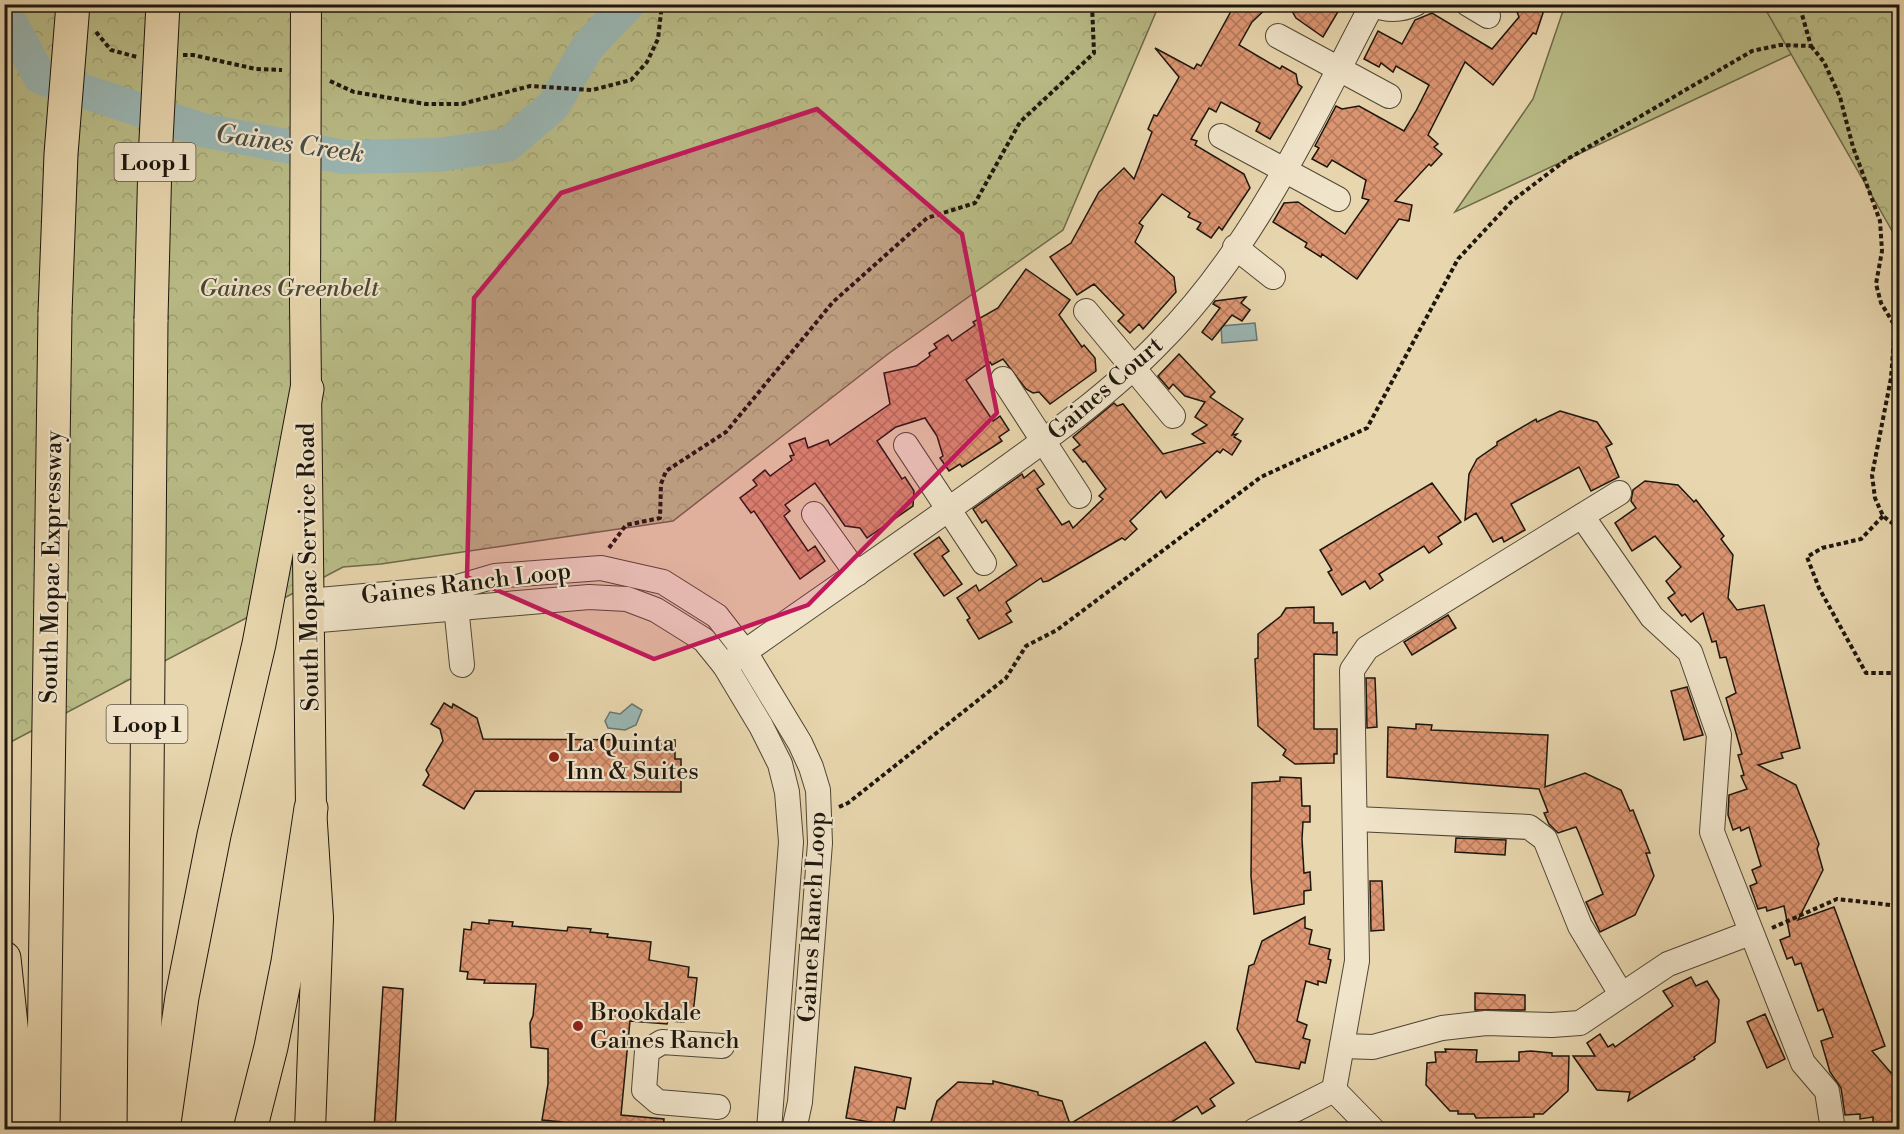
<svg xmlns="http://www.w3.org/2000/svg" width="1904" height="1134" font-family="'Libre Bodoni',serif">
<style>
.grass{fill:#babd88;stroke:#6c6a4a;stroke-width:1.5}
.forest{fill:url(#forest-crowns);stroke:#6c6a4a;stroke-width:1.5}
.water{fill:#9ab7b4;stroke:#687771;stroke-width:1.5}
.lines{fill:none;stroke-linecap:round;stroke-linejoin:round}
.river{stroke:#9ab7b4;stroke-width:34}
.building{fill:url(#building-cross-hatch);stroke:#1d160d;stroke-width:1.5}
.minor-casing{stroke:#504635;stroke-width:26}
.major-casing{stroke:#1d160d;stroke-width:32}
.highway-casing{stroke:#1d160d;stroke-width:35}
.path{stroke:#1d160d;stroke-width:4;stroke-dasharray:4.5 3;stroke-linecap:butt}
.minor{stroke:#f0e4ca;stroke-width:24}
.major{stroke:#e8d6ae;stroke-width:30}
.highway{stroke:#e8d6ae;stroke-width:33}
.major-bridge-casing{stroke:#1d160d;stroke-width:32;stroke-linecap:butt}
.highway-bridge-casing{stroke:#1d160d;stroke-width:35;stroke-linecap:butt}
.major-bridge{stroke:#e8d6ae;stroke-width:30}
.highway-bridge{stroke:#e8d6ae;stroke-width:33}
.marked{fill:#c2185b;fill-opacity:0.2;stroke:#c2185b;stroke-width:4.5;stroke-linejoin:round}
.poi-dot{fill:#8f2418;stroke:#f0e4ca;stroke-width:2}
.labels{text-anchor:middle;stroke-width:4.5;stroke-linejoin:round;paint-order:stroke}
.shield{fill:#f0e4ca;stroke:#5c5446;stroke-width:1.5}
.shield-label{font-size:22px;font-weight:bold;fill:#1d160d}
.park-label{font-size:24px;font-style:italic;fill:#4c4832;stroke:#f0e4ca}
.street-label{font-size:24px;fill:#1d160d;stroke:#f0e4ca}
.poi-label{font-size:24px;fill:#1d160d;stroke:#f0e4ca;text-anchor:start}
.water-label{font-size:26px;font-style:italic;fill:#494e47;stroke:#f0e4ca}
</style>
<defs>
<pattern id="forest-crowns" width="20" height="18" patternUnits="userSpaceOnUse" patternTransform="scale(1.5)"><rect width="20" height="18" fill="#babd88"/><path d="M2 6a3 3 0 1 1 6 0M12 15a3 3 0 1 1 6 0" fill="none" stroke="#9fa274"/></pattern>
<pattern id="building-cross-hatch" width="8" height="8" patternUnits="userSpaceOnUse" patternTransform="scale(1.5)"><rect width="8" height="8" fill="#dd9672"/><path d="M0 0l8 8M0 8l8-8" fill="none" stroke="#b3795c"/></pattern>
</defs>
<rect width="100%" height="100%" fill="#e8d6ae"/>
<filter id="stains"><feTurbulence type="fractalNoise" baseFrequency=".00333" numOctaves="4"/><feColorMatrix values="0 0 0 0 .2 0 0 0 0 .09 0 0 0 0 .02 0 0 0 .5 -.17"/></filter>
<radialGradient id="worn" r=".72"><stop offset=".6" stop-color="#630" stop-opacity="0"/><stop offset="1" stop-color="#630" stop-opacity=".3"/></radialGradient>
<!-- grass -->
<path class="grass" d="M1565,5H1896L1455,212L1533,99Z"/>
<!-- forest -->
<g class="forest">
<path d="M5,5H1159L1063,230L888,354L673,521L381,564L343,567L5,745Z"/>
<path d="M1763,5H1899V243Z"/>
<path d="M1899,628V791C1888,736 1891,683 1899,628Z"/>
</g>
<!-- water -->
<g class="water">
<path d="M1255,323L1257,340L1222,343L1221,326Z"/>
<path d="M632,704L642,710L636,725L625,730L608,728L605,721L610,712L620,714Z"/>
</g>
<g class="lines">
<!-- river -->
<path class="river" d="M4,11L40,77L202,130L344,157L437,155L507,145L553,106L588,46L628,4"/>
</g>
<!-- building -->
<g class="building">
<path d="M1235,4H1271L1252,22L1239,45L1280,69L1282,66L1296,74L1298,84L1302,87L1270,139L1256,131L1260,123L1221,102L1216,112L1209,108L1191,139L1197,141L1195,145L1244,174L1250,188L1222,230L1219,227L1211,238L1197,229L1201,223L1188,217L1190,213L1162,194L1139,223L1143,226L1135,242L1174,277L1176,292L1143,329L1139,324L1130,333L1118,321L1124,315L1094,284L1077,295L1050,257L1071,243L1099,192L1124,168L1134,179L1152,132L1148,129L1154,115L1157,116L1179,77L1155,48L1194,69L1197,64L1201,66Z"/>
<path d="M1288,4H1329L1339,10L1323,37L1296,18Z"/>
<path d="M1514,4H1546L1536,34L1533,33L1493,85L1465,62L1428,135L1438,144L1434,147L1442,154L1431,166L1429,164L1395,201L1412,205L1409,221L1399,219L1357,279L1322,254L1321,257L1305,247L1307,243L1273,222L1284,203L1298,202L1345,234L1369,200L1362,198L1366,180L1332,160L1327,167L1312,159L1319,148L1315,146L1336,106L1342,109L1359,106L1404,131L1416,111L1429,85L1396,66L1393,72L1381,63L1379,67L1364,59L1378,31L1402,44L1415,20L1432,13L1492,49L1519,17Z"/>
<path d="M1026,269L1070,300L1059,315L1082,347L1084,345L1095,358L1096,371L1050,404L1039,392L1033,393L1026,389L1003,359L992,365L990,362L966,380L993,421L1000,416L1009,430L999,437L1002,441L962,467L960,464L949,471L940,458L943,456L937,436L925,418L896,427L877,441L902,479L905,477L914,491L913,506L867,538L860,528L845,526L815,483L785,505L790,511L784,516L808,551L815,546L825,561L800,579L754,511L751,513L740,498L757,485L753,480L765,470L770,476L792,460L790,456L794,455L789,444L805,438L808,448L828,440L830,445L890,404L884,373L916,366L930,356L929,353L937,348L934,344L948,335L952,341L975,325L973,322L998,308Z"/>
<path d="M1246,297L1241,303L1250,310L1242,321L1232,315L1212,340L1202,332L1220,308L1213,304L1215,301Z"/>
<path d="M1179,354L1215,392L1210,397L1243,419L1232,435L1237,434L1234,437L1241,441L1232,455L1223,449L1220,453L1217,451L1166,498L1161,491L1130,521L1137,529L1125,540L1122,538L1048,581L1043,582L1041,578L1006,602L1011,611L1006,614L1012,622L979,639L967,620L970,618L957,598L976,585L979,591L1017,565L986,520L982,523L973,509L1022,474L1024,478L1034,470L1044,484L1037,489L1062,525L1069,521L1073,528L1103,499L1099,496L1106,489L1085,461L1083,462L1073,450L1080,445L1073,437L1114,403L1117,406L1123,404L1163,454L1205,443L1192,434L1207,425L1195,417L1205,402L1185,396L1173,384L1169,389L1158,376Z"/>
<path d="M1560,411L1597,422L1612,444L1606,447L1619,477L1591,491L1579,467L1511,504L1525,530L1504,542L1502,537L1493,542L1476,513L1465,520L1469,474L1477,459L1497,445V442L1536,419L1537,422Z"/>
<path d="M1645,481L1678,485L1694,502L1696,500L1724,536L1721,539L1733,555L1728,598L1737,610L1764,605L1800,748L1781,753L1783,758L1758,765L1796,785L1819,844L1817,849L1823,870L1798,920L1834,907L1885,1046L1872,1051L1899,1082V1130H1873V1117L1860,1119V1114L1845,1115L1841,1088L1830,1072L1821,1041L1833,1037L1823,1009L1818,1011L1801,963L1795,965L1792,957L1787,959L1780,940L1790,936L1784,906L1767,911L1766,907L1758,909L1750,886L1757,883L1752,870L1761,866L1749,827L1741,831L1740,827L1733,830L1728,815L1729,795L1747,789L1741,776L1744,775L1738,755L1742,754L1726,698L1736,693L1726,657L1720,658L1716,641L1712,642L1703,613L1691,622L1685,614L1682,616L1668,598L1675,593L1666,581L1681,567L1655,536L1632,551L1615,523L1636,508L1631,501L1633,490Z"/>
<path d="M1432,483L1461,522L1438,537L1442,544L1429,553L1424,546L1379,574L1383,580L1370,589L1365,581L1342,595L1328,572L1332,570L1320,550Z"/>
<path d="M939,537L949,551L942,556L962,584L944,596L914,554Z"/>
<path d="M1314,607V623H1333V633L1337,632V655L1314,654V729H1337V754H1334V763L1295,764L1283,755L1286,750L1258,726L1255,659L1258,658V634L1281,616L1286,608Z"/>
<path d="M1448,615L1456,628L1412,655L1404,642Z"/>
<path d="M1366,678H1375L1377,727L1367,728Z"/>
<path d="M1687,687L1703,735L1684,740L1671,691Z"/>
<path d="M444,703L452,708L453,704L477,718L483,739L675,740V759H681V792L475,791L464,809L423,785L429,775L426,770L443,741L440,729L431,724Z"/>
<path d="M1416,724L1432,725L1431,730L1548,735L1545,787L1585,773L1621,790L1630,811L1633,810L1650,853H1646L1654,876L1635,915L1600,932L1586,902L1603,894L1578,831L1576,827L1558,833L1549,824L1544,813L1548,812L1539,789L1387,777L1388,727L1416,729Z"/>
<path d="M1280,777L1301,778L1302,806H1310V822H1303L1302,839L1304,873L1310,872L1311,890L1304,891V904L1254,914L1251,876L1252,783L1280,781Z"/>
<path d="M1456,838L1506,840L1505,855L1455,852Z"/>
<path d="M1370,881H1382L1384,930L1371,931Z"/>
<path d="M1305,917V928L1312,930L1309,944L1330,949L1328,959L1331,960L1326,983L1318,981V985L1306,981L1297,1021L1307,1025L1303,1038L1310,1040L1305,1063L1301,1062L1299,1069L1256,1062L1237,1029L1249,966L1254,964L1262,941Z"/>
<path d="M489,920L513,922L512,926L567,931L568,927L591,929L590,932L608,934L607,937L651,942L649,960L689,967L688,977L697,978L693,1014L685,1013L684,1022L668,1021L667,1024L630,1021L621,1115L664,1119L663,1130H562V1122L542,1120L548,1084V1049L531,1047L530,1023L533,1016L536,984L484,983L485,980L467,979L468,972L460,971L464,929L471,930L472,922L489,924Z"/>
<path d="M1691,977L1696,986L1707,981L1719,1000L1715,1042L1694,1057L1695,1059L1628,1101L1630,1092L1597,1090L1573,1056H1595L1587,1043L1600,1034L1608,1047L1613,1044L1615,1047L1673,1006L1663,991Z"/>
<path d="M383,987L403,989L395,1130H374Z"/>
<path d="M1475,993L1525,995V1010H1475Z"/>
<path d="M1765,1014L1785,1059L1767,1068L1747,1022Z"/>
<path d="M1205,1042L1234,1083L1210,1099L1215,1106L1202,1114L1197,1106L1159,1130L929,1129L937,1101L958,1082L993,1084V1081L1038,1092V1095L1062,1101L1070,1124Z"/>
<path d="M1445,1049L1477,1050L1476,1062L1519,1061V1052L1531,1051L1552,1053V1056H1569L1568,1091L1543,1114H1534V1117L1476,1118L1474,1114H1458V1111H1450L1426,1085L1427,1063L1436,1062L1435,1052H1446Z"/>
<path d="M855,1067L911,1078L905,1109L897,1107L893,1126L846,1118Z"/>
</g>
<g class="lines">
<!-- minor casing -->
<g class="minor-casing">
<g id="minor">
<path d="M1371,4C1387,11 1400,11 1415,4"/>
<path d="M1468,4L1488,16"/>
<path d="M1278,36L1389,96"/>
<path d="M1221,136L1338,199"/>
<path d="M1235,247L1273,277"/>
<path d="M1086,311L1173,416"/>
<path d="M1003,379L1079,496"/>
<path d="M906,445L984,563"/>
<path d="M814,514L857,574"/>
<path d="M1582,516L1652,617L1690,652L1719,735L1712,832L1803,1063L1827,1091L1833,1130"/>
<path d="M455,596L462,665"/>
<path d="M308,601L454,588L495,576L601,568L663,582L717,616L745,652L800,743L811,767L818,790L820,843L800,1102L794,1130"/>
<path d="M308,621L589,597L627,599L656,610L704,640L725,666L761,726L780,764L787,792L791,842L769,1130"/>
<path d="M725,666C812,604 901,544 988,481C1048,438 1110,394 1161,341C1254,247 1311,121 1372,5"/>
<path d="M1356,819L1529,827L1545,839L1580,926L1621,994"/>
<path d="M1342,1046L1373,1047L1442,1028L1486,1023L1552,1025L1580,1023L1668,964L1750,933"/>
<path d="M1334,1090L1357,961L1352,670L1367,648L1619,493"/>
<path d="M1334,1090L1373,1130"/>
<path d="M718,1107L658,1102L644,1090L647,1051L662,1042L722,1046"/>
<path d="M1255,1130L1334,1090"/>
</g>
</g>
<!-- major casing -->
<g class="major-casing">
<path id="major" d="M305,303L311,808L318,918L310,1130"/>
</g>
<!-- highway casing -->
<g class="highway-casing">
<g id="highway">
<path d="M4,958L22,1130"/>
<path d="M43,1130L55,313"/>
<path d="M144,1130L151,319"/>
<path d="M163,1130L182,997L214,835L259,644L307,389"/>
<path d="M250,1130L271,1047L288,962L311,808"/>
</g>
</g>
<!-- path -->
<g class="path">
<path d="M96,32L111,50L137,57"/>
<path d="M1811,46L1824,62L1840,97L1853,147L1880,221L1882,251L1876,284L1881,303L1895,326L1891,378L1872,475L1875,498L1883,516L1900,529"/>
<path d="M183,55H193L256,69L282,70"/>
<path d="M330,81L354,92L426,104H462L530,86L592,90L631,80L647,62L658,39L662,4"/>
<path d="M1891,378L1900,383"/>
<path d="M1883,516L1861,539L1822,548L1807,557L1819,588L1866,673H1900"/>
<path d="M609,548L626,525L660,518L661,484L666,471L726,432L833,302L927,218L975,203L1020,122L1094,53L1092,4"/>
<path d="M839,807L848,803L1006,678L1026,646L1057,630L1261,477L1367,428L1458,259L1512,201L1566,160L1752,51L1780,45L1811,46L1799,4"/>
<path d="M1772,928L1837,899L1900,906"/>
</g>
<!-- minor -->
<use href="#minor" class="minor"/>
<!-- major -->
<use href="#major" class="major"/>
<!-- highway -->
<use href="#highway" class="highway"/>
<!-- major-bridge casing -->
<g class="major-bridge-casing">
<path id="major-bridge" d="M305,303L306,4"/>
</g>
<!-- highway-bridge casing -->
<g class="highway-bridge-casing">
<g id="highway-bridge">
<path d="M55,313L61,154L73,4"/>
<path d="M151,319L155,160L163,4"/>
</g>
</g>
<!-- major-bridge -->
<use href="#major-bridge" class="major-bridge"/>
<!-- highway-bridge -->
<use href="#highway-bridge" class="highway-bridge"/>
</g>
<!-- marked area -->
<path class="marked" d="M817,109L962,234L997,413L808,605L654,659L467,577L474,298L561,193Z"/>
<!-- markers -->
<g class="poi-dot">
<circle cx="554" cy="757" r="6"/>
<circle cx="578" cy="1026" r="6"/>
</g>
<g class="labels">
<!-- shield labels -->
<g class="shield">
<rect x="114.5" y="143" width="81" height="38" rx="4.5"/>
<rect x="106.5" y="705" width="81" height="38" rx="4.5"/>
</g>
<g class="shield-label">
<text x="155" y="170">Loop 1</text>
<text x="147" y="732">Loop 1</text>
</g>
<!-- park labels -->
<g class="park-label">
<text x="289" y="296">Gaines Greenbelt</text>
</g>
<!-- street labels -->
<g class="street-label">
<text transform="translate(1105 388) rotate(-41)" y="8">Gaines Court</text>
<text transform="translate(51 567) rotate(-89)" y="8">South Mopac Expressway</text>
<text transform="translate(308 567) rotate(-91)" y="8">South Mopac Service Road</text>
<text transform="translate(466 583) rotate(-7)" y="8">Gaines Ranch Loop</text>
<text transform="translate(812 917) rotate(-87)" y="8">Gaines Ranch Loop</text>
</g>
<!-- poi labels -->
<g class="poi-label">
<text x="566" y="751">La Quinta<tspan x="566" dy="28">Inn &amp; Suites</tspan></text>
<text x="590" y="1020">Brookdale<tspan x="590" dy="28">Gaines Ranch</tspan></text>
</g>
<!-- water labels -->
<g class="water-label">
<text transform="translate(290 143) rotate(8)" y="9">Gaines Creek</text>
</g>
</g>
<!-- margin -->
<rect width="1904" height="1134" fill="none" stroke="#e8d6ae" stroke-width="24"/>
<rect x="6" y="6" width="1892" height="1122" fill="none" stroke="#1d160d" stroke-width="3"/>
<rect x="12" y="12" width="1880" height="1110" fill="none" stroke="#1d160d" stroke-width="1.5"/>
<rect width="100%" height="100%" filter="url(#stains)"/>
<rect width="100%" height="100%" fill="url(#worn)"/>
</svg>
